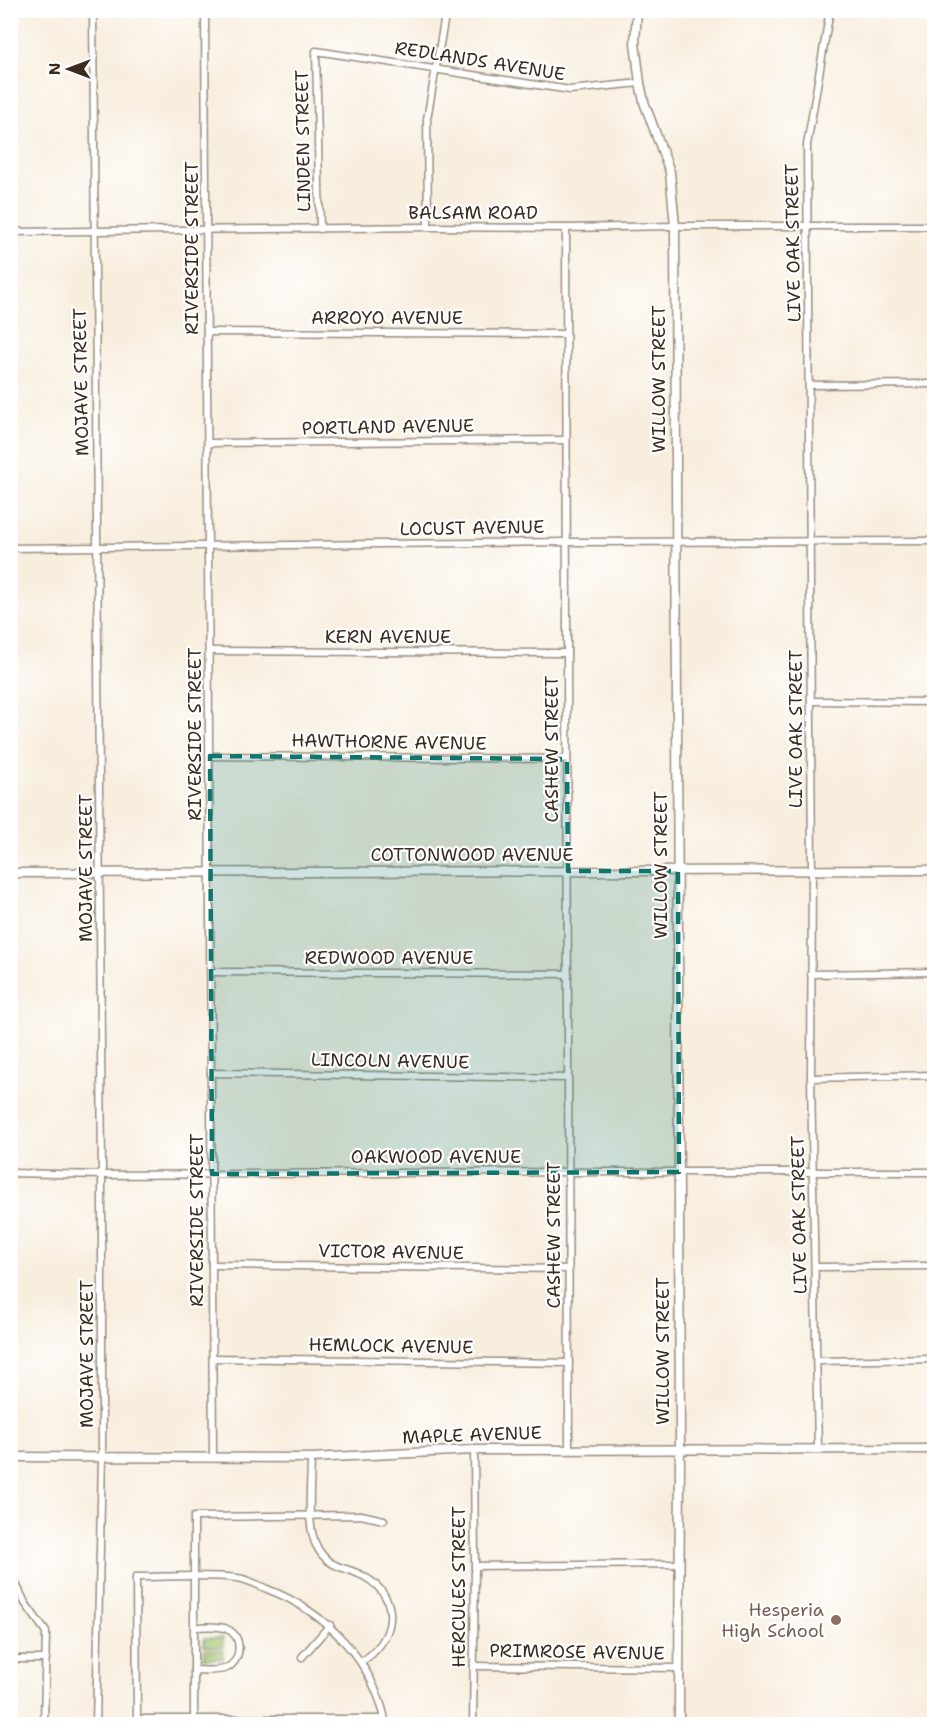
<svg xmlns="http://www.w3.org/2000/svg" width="945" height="1735" font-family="'Shantell Sans',sans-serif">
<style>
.green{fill:#9ec46f;stroke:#6c7746;stroke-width:1.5}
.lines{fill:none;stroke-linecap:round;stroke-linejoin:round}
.street-casing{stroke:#9a8c7e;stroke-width:9}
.secondary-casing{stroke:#9a8c7e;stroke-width:11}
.street{stroke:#fff;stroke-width:6}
.secondary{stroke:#fff;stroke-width:8}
.marked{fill:#0f766e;fill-opacity:0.2;stroke:#0f766e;stroke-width:4.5;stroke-dasharray:12 8;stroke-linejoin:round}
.education-dot{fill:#8d6e63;stroke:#fff;stroke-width:2}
.labels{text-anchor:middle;stroke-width:4.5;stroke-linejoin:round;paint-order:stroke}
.street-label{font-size:18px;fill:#3b2a1e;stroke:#fff}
.education-label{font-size:18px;fill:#785e54;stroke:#fff;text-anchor:end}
</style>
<rect width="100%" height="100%" fill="#fff"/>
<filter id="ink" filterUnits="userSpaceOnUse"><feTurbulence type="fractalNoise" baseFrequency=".0167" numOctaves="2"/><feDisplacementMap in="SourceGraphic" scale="12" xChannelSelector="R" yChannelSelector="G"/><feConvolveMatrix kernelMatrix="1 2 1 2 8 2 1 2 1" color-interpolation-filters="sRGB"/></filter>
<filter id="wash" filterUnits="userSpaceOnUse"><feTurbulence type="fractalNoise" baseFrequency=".008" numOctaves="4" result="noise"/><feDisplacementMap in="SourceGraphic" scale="24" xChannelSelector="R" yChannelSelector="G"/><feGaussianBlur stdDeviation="1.35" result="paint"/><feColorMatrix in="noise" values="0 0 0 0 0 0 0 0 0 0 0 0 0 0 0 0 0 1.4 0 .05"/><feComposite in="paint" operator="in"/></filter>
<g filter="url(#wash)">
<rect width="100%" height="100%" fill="#f8eede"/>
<!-- green -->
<g class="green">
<rect x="204" y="1638" width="19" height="9"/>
<rect x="204" y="1650" width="19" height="9"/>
</g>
</g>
<g filter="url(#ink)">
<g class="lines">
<!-- street casing -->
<g class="street-casing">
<g id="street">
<path d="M93,10L102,1175V1458L96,1724"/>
<path d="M205,10L213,1457"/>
<path d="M428,227L427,119L446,10"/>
<path d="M566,228L569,1449"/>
<path d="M320,229L316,51L570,90L640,83"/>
<path d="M10,232L428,227L566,228L675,226H934"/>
<path d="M207,332L566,334"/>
<path d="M809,385L934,384"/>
<path d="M209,443L566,440"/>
<path d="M10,548L567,542L934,541"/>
<path d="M209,651L567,653"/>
<path d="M811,701L934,702"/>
<path d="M210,756L567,759"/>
<path d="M211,972L568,974"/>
<path d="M811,974L934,972"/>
<path d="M211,1073L568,1078"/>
<path d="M811,1078L934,1075"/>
<path d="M10,1173L102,1175L569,1172H934"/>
<path d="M212,1265L569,1269"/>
<path d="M815,1267L934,1266"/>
<path d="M213,1358L569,1363"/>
<path d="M817,1361L934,1359"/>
<path d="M818,1449L811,1078L812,870L807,145L830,10"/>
<path d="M311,1458C311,1482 306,1524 316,1545C329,1571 345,1565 365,1577C403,1599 395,1641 361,1662"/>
<path d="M475,1566L679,1564"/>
<path d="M10,1571L25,1603L46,1632L44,1724"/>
<path d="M194,1627C203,1627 218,1625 227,1629C243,1636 242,1660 227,1668C218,1672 204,1670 194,1670"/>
<path d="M302,1657L330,1625"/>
<path d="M10,1659H46"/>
<path d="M474,1666L679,1668"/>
<path d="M194,1719V1517L361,1515L384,1520"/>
<path d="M384,1719H137L136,1577C169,1577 204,1574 237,1578C247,1579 258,1585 267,1589C325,1611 374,1661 386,1724"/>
<path d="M473,1724L475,1566L474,1450"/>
</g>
</g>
<!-- secondary casing -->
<g class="secondary-casing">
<g id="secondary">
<path d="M637,10L635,43L640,83L644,102L670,172L675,226L680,1441L679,1724"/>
<path d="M10,873L934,870"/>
<path d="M10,1457L311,1458L474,1450L934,1449"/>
</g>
</g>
<!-- street -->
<use href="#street" class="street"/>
<!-- secondary -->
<use href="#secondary" class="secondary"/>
</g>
</g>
<!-- marked area -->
<path class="marked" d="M210,756L567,759L568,871H678L679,1172L212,1174Z"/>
<!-- markers -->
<circle class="education-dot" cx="836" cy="1620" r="6"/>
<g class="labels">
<!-- street labels -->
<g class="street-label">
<text transform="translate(480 61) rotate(9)" y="6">REDLANDS AVENUE</text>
<text transform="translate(303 141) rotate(-91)" y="6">LINDEN STREET</text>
<text x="473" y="219">BALSAM ROAD</text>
<text transform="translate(793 243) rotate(-91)" y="6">LIVE OAK STREET</text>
<text transform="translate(192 248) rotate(-90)" y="6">RIVERSIDE STREET</text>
<text x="387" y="324">ARROYO AVENUE</text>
<text transform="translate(659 379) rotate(-90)" y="6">WILLOW STREET</text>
<text transform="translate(81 382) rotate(-91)" y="6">MOJAVE STREET</text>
<text transform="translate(388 427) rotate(-1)" y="6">PORTLAND AVENUE</text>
<text transform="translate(472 528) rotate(-1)" y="6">LOCUST AVENUE</text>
<text x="388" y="643">KERN AVENUE</text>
<text transform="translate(796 729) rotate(-90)" y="6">LIVE OAK STREET</text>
<text transform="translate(195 734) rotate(-90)" y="6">RIVERSIDE STREET</text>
<text transform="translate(389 742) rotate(1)" y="6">HAWTHORNE AVENUE</text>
<text transform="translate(552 749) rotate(-90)" y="6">CASHEW STREET</text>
<text x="472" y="861">COTTONWOOD AVENUE</text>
<text transform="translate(661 865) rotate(-90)" y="6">WILLOW STREET</text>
<text transform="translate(86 868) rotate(-90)" y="6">MOJAVE STREET</text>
<text x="389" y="964">REDWOOD AVENUE</text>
<text transform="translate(390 1061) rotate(1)" y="6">LINCOLN AVENUE</text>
<text x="436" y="1163">OAKWOOD AVENUE</text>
<text transform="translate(799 1215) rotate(-91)" y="6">LIVE OAK STREET</text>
<text transform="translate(197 1220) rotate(-90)" y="6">RIVERSIDE STREET</text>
<text transform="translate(554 1235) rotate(-90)" y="6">CASHEW STREET</text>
<text transform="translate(391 1252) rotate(1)" y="6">VICTOR AVENUE</text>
<text transform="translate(391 1346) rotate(1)" y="6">HEMLOCK AVENUE</text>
<text transform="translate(663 1351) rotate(-90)" y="6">WILLOW STREET</text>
<text transform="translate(87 1354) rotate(-90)" y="6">MOJAVE STREET</text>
<text transform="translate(472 1435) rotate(-2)" y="6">MAPLE AVENUE</text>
<text transform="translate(459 1587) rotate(-90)" y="6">HERCULES STREET</text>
<text transform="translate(577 1652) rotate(1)" y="6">PRIMROSE AVENUE</text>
</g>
<!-- education labels -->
<g class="education-label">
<text x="824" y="1616">Hesperia<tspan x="824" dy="21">High School</tspan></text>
</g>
</g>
<!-- margin -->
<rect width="945" height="1735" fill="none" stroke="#fff" stroke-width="36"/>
<!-- north arrow -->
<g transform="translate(69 69) rotate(270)" stroke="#ffffff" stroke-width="4.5" paint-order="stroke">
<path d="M0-4.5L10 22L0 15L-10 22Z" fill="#3b2a1e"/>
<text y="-9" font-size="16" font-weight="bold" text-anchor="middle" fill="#3b2a1e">N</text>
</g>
</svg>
